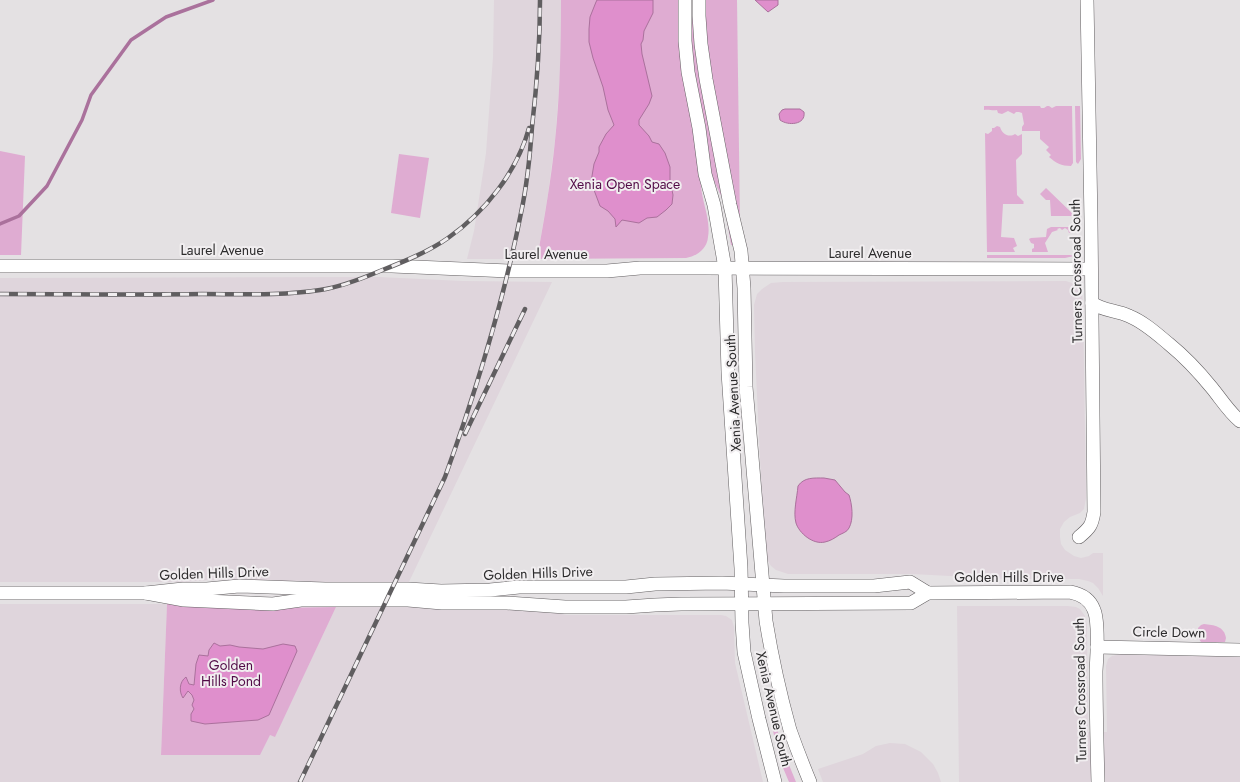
<svg xmlns="http://www.w3.org/2000/svg" width="1240" height="782" font-family="Jost,sans-serif">
<style>
.built{fill:#dfd5dc}
.green{fill:#dfacd2}
.water{fill:#df8fcc;stroke:#aa719c}
.lines{fill:none;stroke-linecap:round;stroke-linejoin:round}
.stream{stroke:#aa719c;stroke-width:3.5}
.minor-casing{stroke:#625f61;stroke-width:14}
.minor{stroke:#fff;stroke-width:13}
.rail-casing{stroke:#605e60;stroke-width:4.5}
.rail{stroke:#f1eef0;stroke-width:3;stroke-dasharray:9;stroke-linecap:butt}
.labels{text-anchor:middle;stroke-width:4;stroke-linejoin:round;paint-order:stroke}
.park-label{font-size:14px;fill:#520b47;stroke:#f1eef0}
.street-label{font-size:14px;fill:#2d2c2d;stroke:#f1eef0}
</style>
<rect width="100%" height="100%" fill="#e4e1e3"/>
<!-- built -->
<g class="built">
<path d="M494,0H561V63L555,140L548,194L537,259H467L474,231L486,153L493,57Z"/>
<path d="M379,277L463,281L552,282L397,607L500,606L529,608L567,615H721L726,616L732,620L734,627L735,663L763,782H0V604H167L161,755L270,735L275,736L336,607H369L381,583L208,580L185,582H0V278Z"/>
<path d="M1066,281L1075,284L1079,287L1082,295L1083,303L1086,498L1084,509L1080,513L1070,517L1064,522L1060,529V537L1061,544L1065,550L1074,556L1081,558L1089,556L1093,553H1103V596L1098,588L1093,583L1088,581L1079,579H1007L912,574H788L776,570L771,566L766,558L762,500L755,353L754,305L757,294L762,289L771,283L783,282Z"/>
<path d="M957,606H1068L1076,607L1080,609L1085,616L1087,625L1088,732H1107L1106,666L1108,659L1112,656L1122,654L1240,657V782H959Z"/>
<path d="M890,743L905,744L921,752L933,764L938,773L941,782H823L818,769L863,754L876,746Z"/>
</g>
<!-- green -->
<g class="green">
<path d="M561,0H682C688,62 694,124 701,186C702,202 711,220 708,237C707,249 697,256 686,258L537,259C544,220 551,181 555,141C560,94 561,47 561,0Z"/>
<path d="M689,0H695L733,245H731L724,202L712,177L710,170L693,77Z"/>
<path d="M702,0H737L740,224L706,61Z"/>
<path d="M984,106H1040L1041,108H1044L1047,106H1049L1052,108L1056,106H1072L1073,163L1071,166C1061,166 1056,163 1049,157L1051,155L1046,150L1049,147L1040,139V131H1022V127L1024,124L1022,113L1019,112H1016L1014,114L1008,111L1002,114L998,113L997,110C992,111 989,109 984,110Z"/>
<path d="M1075,106H1080L1081,159L1078,164L1076,162Z"/>
<path d="M997,126L1000,127C1002,134 1009,138 1015,134L1018,136L1022,134V154L1016,160L1017,195L1024,202L1023,203L1024,204H1003L1001,237L1014,238L1017,246L1013,248L1015,252H987L985,133L988,134L992,131V128H994Z"/>
<path d="M0,151L25,156L21,255H0Z"/>
<path d="M399,154L429,158L420,218L391,213Z"/>
<path d="M1046,188L1074,215V216H1051L1050,200H1046L1040,194Z"/>
<path d="M1051,227H1073L1074,231L1069,233L1068,230L1065,228L1062,230L1060,228L1057,229L1058,230L1052,232L1045,243L1048,252H1032V249L1034,248V244L1031,243L1029,239L1031,238L1046,237L1047,229Z"/>
<path d="M987,255H1070L1074,256L1065,258H987Z"/>
<path d="M167,604H218L269,608L336,607L275,737L270,735L260,755H161Z"/>
<path d="M1204,624C1214,625 1224,626 1226,638L1225,642H1201L1199,639L1198,628L1201,625Z"/>
<path d="M776,726L787,760L796,782H789L781,763L772,727Z"/>
</g>
<!-- water -->
<g class="water">
<path d="M597,0H653V13L644,31L643,40L641,44L642,54L652,96L649,104L639,120V125L649,136L652,142L659,144L665,153L670,167V180L673,195L672,204L666,210L657,217L647,218L639,223L622,220L616,227L615,219L608,211L600,206L591,182L594,164L599,152V147L606,134L614,125L608,110L603,87L593,58L589,42V29L590,17L596,2Z"/>
<path d="M755,0H778V5L768,12Z"/>
<path d="M785,109H800L804,112C806,125 788,126 780,120L779,114L782,110Z"/>
<path d="M824,478L835,480L845,492L849,495C852,504 854,519 849,528C847,532 843,533 839,535C835,538 830,541 825,542C813,545 799,533 796,523C793,512 797,498 798,486C804,477 814,478 824,478Z"/>
<path d="M214,643L220,646L230,645L239,647L263,649L283,644L295,646L297,651L269,715L258,720L205,724L191,721V714L194,709L192,705L194,700L192,695L188,691L183,698C179,692 179,682 186,677L189,684L194,685L196,664L199,655L208,656L209,650Z"/>
</g>
<g class="lines">
<!-- stream -->
<path class="stream" d="M0,224L19,216L47,186L82,120L91,95L131,40L166,17L213,0"/>
<!-- minor casing -->
<g class="minor-casing">
<g id="minor">
<path d="M685,0V41L688,72L699,128L705,174L714,205L725,268L728,372L741,568L742,623L744,652L759,719L775,782"/>
<path d="M699,0V16L701,44L706,79L730,205L741,251L744,288L746,387L766,621C772,658 780,694 790,730C796,747 803,765 810,782"/>
<path d="M0,266H392L509,271H607L640,268H705L1091,269"/>
<path d="M1092,303C1103,311 1117,310 1129,316C1144,322 1157,334 1169,344C1185,357 1199,372 1212,388C1221,399 1229,412 1240,421"/>
<path d="M1079,537C1090,528 1092,525 1094,512L1091,221L1087,0"/>
<path d="M0,593H146L183,589H207L239,586L325,589H408L441,591L490,590L519,587H626L655,584L722,583L784,586H874L910,582L928,593"/>
<path d="M146,593L184,600L273,604L301,600H408L442,603H507L565,607H626L655,605L681,604L911,603L928,593L1070,592C1081,594 1090,599 1094,610C1099,622 1097,656 1096,671C1096,708 1097,745 1098,782"/>
<path d="M1097,647L1240,650"/>
</g>
</g>
<!-- minor -->
<use href="#minor" class="minor"/>
<!-- rail casing -->
<g class="rail-casing">
<g id="rail">
<path d="M0,294C67,294 135,295 202,294C241,294 281,296 320,290C341,287 361,279 380,271C403,262 428,252 448,238C485,212 517,172 529,128"/>
<path d="M465,434L525,309"/>
<path d="M300,782L445,477C476,391 503,304 521,213C527,185 530,156 532,127C537,84 540,42 540,0"/>
</g>
</g>
<!-- rail -->
<use href="#rail" class="rail"/>
</g>
<g class="labels">
<!-- park labels -->
<g class="park-label">
<text x="625" y="189">Xenia Open Space</text>
<text x="231" y="670">Golden<tspan x="231" dy="16">Hills Pond</tspan></text>
</g>
<!-- street labels -->
<g class="street-label">
<text x="222" y="255">Laurel Avenue</text>
<text x="870" y="258">Laurel Avenue</text>
<text x="546" y="259">Laurel Avenue</text>
<text transform="translate(1076 271) rotate(-91)" y="5">Turners Crossroad South</text>
<text transform="translate(733 393) rotate(-93)" y="5">Xenia Avenue South</text>
<text transform="translate(214 573) rotate(-2)" y="5">Golden Hills Drive</text>
<text transform="translate(538 573) rotate(-2)" y="5">Golden Hills Drive</text>
<text x="1009" y="582">Golden Hills Drive</text>
<text transform="translate(1169 632) rotate(1)" y="5">Circle Down</text>
<text transform="translate(1080 690) rotate(-91)" y="5">Turners Crossroad South</text>
<text transform="translate(774 709) rotate(77)" y="5">Xenia Avenue South</text>
</g>
</g>
</svg>
